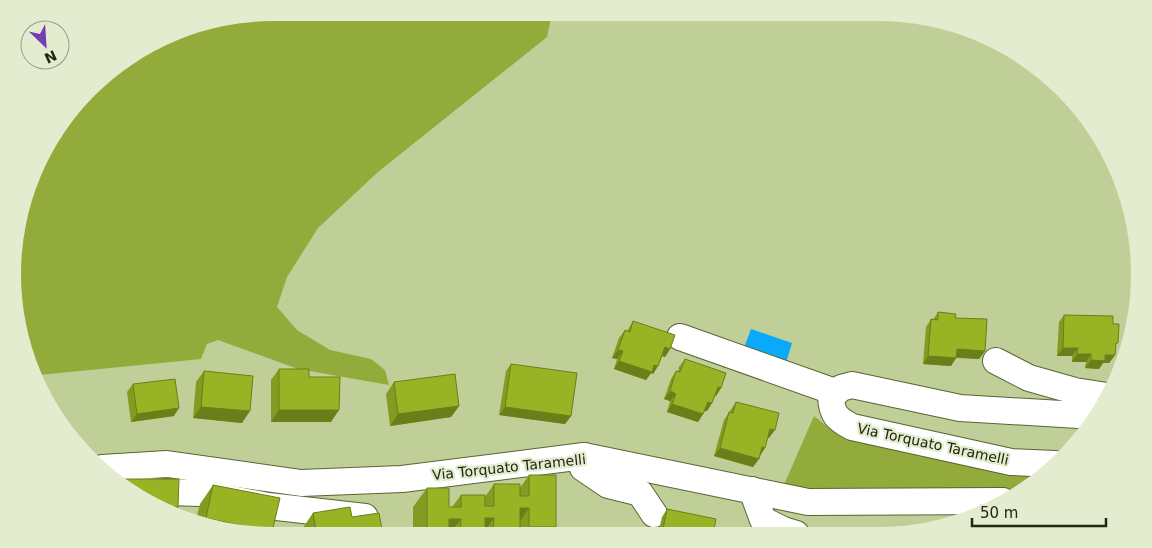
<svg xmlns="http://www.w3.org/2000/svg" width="1152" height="548" font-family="'DejaVu Sans',sans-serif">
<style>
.green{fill:#92ab3b}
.water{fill:#09aafb}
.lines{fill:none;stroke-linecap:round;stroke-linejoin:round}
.minor-casing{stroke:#586531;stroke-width:28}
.minor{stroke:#fff;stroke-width:26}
.wall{fill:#839b20}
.shaded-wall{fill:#6a7e1a}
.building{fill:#98b425;stroke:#6a7e1a}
.labels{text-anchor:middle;stroke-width:4.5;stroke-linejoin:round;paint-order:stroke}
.street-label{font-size:14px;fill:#212711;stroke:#e4ecd0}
</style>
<rect width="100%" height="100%" fill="#bfcf97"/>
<!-- green -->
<g class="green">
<path d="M274,13H552L547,37L378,172L318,228L287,277L277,307L297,330L330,350L371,359L385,370L389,385L298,369L218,340L207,344L201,359L39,375L36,377L15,308L18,223L56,129L115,67L190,26Z"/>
<path d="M814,416L834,432L884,444L1046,473L1037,482L1015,494L783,487Z"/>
</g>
<!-- water -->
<path class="water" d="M751,329L792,343L786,363L744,348Z"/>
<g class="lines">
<!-- minor casing -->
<g class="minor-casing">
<g id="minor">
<path d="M680,337L835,392"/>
<path d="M996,361L1029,378L1075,391L1107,396"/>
<path d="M584,456L583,468L608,485L640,493L654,514"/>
<path d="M1055,464L1011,462L852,427C837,419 832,415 831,397L841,388L852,385L960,408L1095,416"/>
<path d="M102,468L167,464L301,483L402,479L584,456L808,502L1003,501"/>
<path d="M752,490L763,520L783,530L796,534"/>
<path d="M137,491L200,493L268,506L365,517"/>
</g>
</g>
<!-- minor -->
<use href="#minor" class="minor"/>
</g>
<!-- wall -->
<g class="wall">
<path d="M938,312L955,318L985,351L979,359L956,358L951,366L923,364L926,327L931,319L933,320Z"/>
<path d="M1064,315L1113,324L1115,348V355L1109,363H1103L1099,369L1085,368L1086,362H1072V356H1057L1059,322Z"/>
<path d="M633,321L670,349L665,357L662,356L658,366L653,374L651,373L646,380L614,369L617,359L612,358L619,338L625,330L627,331Z"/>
<path d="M685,359L721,388L716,396H715L712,403L707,411H705L703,414L698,422L667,412L670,401L664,399L671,379L676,371H678L679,367Z"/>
<path d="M511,364L571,416L565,424L499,415L506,371Z"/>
<path d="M279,369L309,377L331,422H271V380Z"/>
<path d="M204,371L242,423L193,418L196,382Z"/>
<path d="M394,382L459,406L451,417L390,426L386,394Z"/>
<path d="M133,384L174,416L131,422L127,392Z"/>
<path d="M736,402L769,438L768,437L760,456L753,467L714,456L724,420Z"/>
<path d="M529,475L556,527L550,535H413V507L427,488L449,507H452L461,495L485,497L494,484L520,488Z"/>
<path d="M213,485L270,535L196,520L200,504Z"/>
<path d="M667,509L713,534H658L662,517Z"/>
<path d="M313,513L352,517L383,535H300V532Z"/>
</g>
<!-- shaded-wall -->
<g class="shaded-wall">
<path d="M665,347L670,349L665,357L659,355Z"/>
<path d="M1063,348H1078L1072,356H1057Z"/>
<path d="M957,349L985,351L979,359L952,357Z"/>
<path d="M618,350L623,351L617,359L612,358Z"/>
<path d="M1077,354H1091L1086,362H1072Z"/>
<path d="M1105,355H1115L1109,363H1103L1099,369L1085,368L1091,360Z"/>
<path d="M928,356L956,358L951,366L923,364Z"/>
<path d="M619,361L654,365L658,366L653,374L651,373L646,380L614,369Z"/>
<path d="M718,387L721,388L716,396L712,395Z"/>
<path d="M670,391L676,394L670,401L664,399Z"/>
<path d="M708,402L712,403L707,411L702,410Z"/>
<path d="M672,404L703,414L698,422L667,412Z"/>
<path d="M459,406L451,417L390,426L398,414Z"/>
<path d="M201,407L250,411L242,423L193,418Z"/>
<path d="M505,407L571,416L565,424L499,415Z"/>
<path d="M179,408L174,416L131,422L137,414Z"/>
<path d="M279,410H339L331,422H271Z"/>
<path d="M770,429L775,430L769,438L765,437Z"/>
<path d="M762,447L765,448L760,456Z"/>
<path d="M720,448L759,459L753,467L714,456Z"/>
<path d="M161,507H178L173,515Z"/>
<path d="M520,508H529L516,527Z"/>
<path d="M206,518L272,532L270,535L204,522Z"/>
<path d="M485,518H494L482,535Z"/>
<path d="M449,519H461L449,535Z"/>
<path d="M529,527H556L550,535H524Z"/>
</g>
<!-- building -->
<g class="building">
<path d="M938,312L956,314L955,318L987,319L985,351L957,349L956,358L928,356L931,319L938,320Z"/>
<path d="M1064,315L1113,316V324H1119L1118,343H1116L1115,355H1105V361L1091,360V354H1077L1078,348H1063Z"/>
<path d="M633,321L675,335L670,349L665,347L658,366L654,365L652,372L619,361L623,351L618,350L625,330L630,332Z"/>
<path d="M685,359L726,373L721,388L718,387L712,403L708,402L703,414L672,404L676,394L670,391L676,371L680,372Z"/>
<path d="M511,364L577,373L571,416L505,407Z"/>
<path d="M279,369H309V377H340L339,410H279Z"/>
<path d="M204,371L253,376L250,411L201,407Z"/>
<path d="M455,374L459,406L398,414L394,382Z"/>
<path d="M175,379L179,408L137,414L133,384Z"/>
<path d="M736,402L779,413L775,430L770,429L765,448L762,447L759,459L720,448L729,412L733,413Z"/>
<path d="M529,475H556V527H529V508H520V535H493L494,518H485V535H460L461,519H449V535H427V488H449V507H461V495H485V506H494V484H520V496H529Z"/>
<path d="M119,479H179L178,507H161Z"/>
<path d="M213,485L280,498L272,532L206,518Z"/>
<path d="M350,507L352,517L379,513L383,535H317L313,513Z"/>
<path d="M667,509L716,519L713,534H662Z"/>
</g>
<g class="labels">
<!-- street labels -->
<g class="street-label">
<text transform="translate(933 444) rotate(12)" y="5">Via Torquato Taramelli</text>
<text transform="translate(509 467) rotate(-6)" y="5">Via Torquato Taramelli</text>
</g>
</g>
<!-- crop -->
<path d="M0 0H1152V548H0ZM274 21H878A253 253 0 0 1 1131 274V274A253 253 0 0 1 878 527H274A253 253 0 0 1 21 274V274A253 253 0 0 1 274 21Z" fill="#e4ecd0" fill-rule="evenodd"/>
<!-- north arrow -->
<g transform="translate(45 45) rotate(155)"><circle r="24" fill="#e4ecd0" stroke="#969d84"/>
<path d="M0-4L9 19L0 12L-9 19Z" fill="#733db4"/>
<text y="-8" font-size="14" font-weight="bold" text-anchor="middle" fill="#212711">N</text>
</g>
<!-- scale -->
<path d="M972 518v8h134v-8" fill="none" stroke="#212711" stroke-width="2.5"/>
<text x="980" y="518" font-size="15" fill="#212711" stroke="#e4ecd0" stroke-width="4" paint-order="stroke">50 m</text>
</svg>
